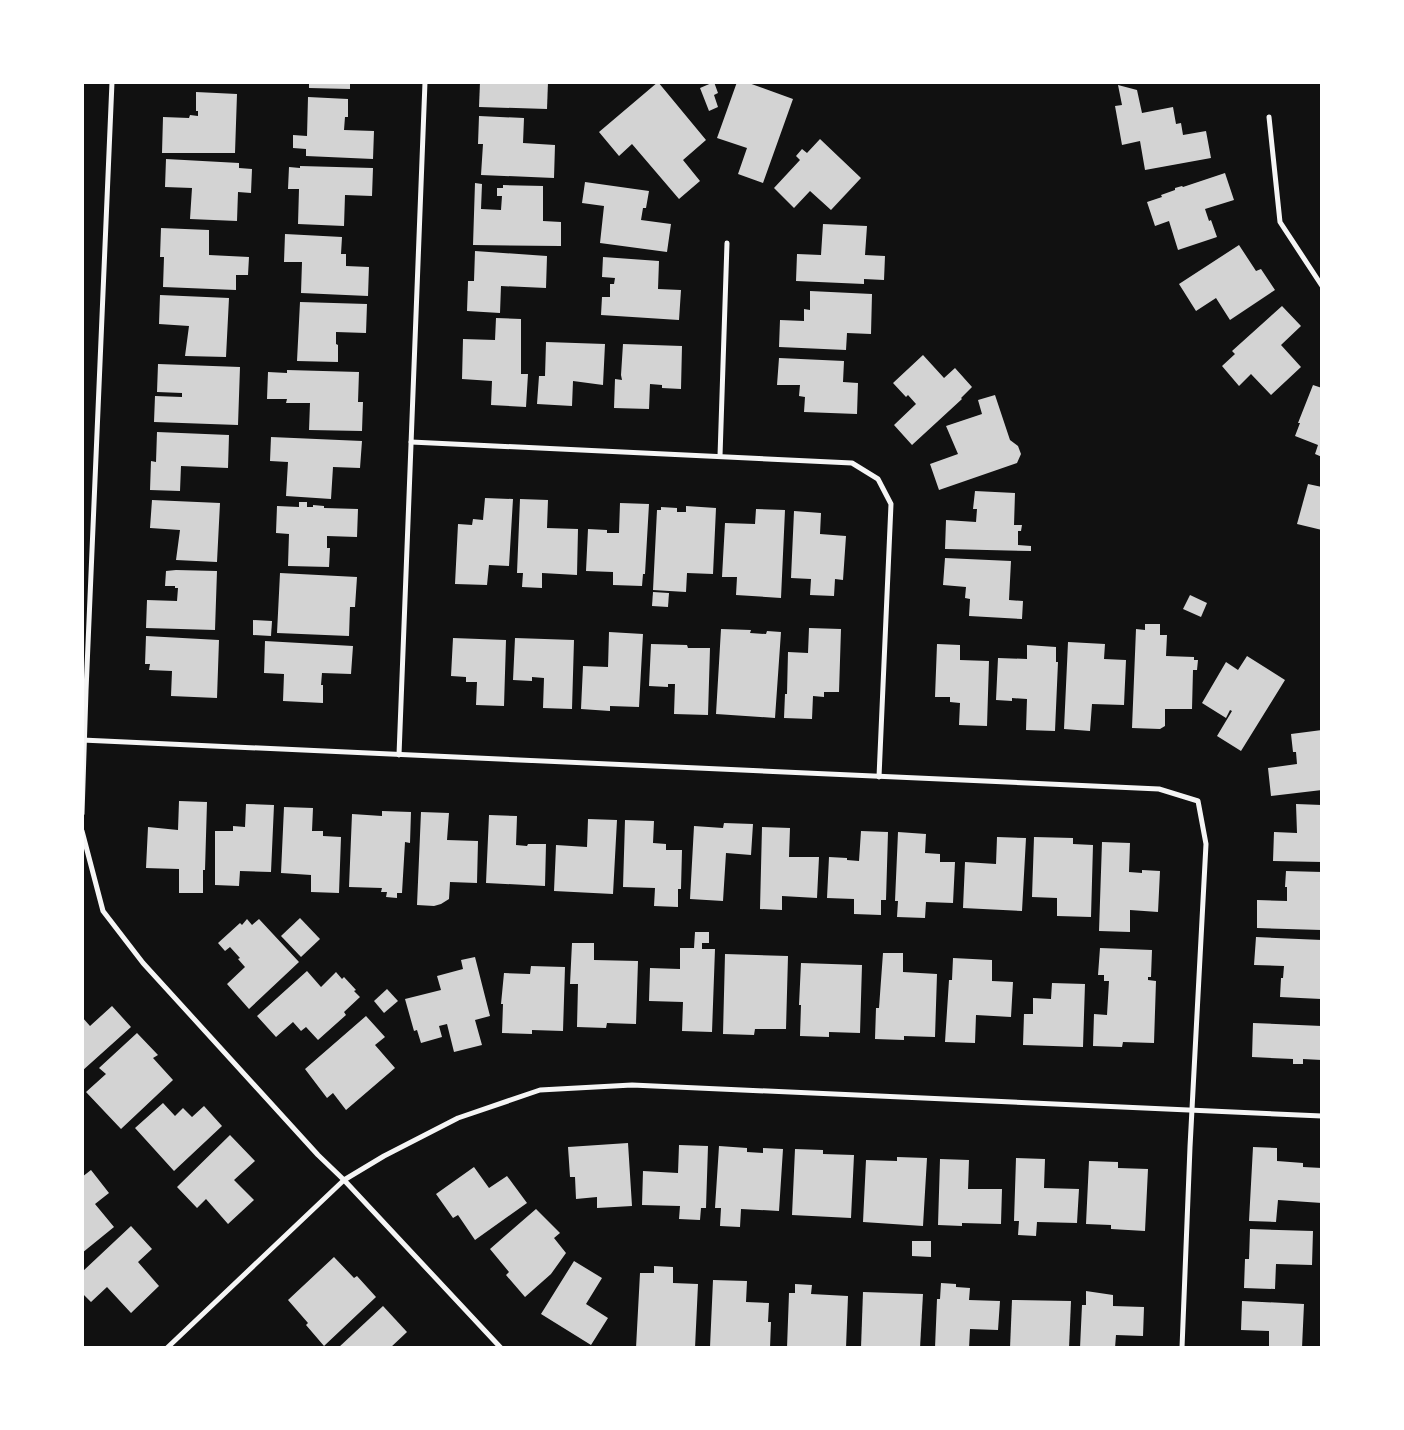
<svg xmlns="http://www.w3.org/2000/svg" width="1404" height="1430" font-family="'DejaVu Sans',sans-serif">
<style>
.building{fill:#d3d3d3}
.lines{fill:none;stroke-linecap:round;stroke-linejoin:round}
.minor{stroke:#f5f5f5;stroke-width:5}
</style>
<rect width="100%" height="100%" fill="#111"/>
<!-- building -->
<g class="building">
<path d="M309,82H350V89L309,88Z"/>
<path d="M480,82H548L547,109L479,107Z"/>
<path d="M658,82L706,140L683,160L700,181L679,199L632,144L619,156L599,132Z"/>
<path d="M714,82L718,93L714,95L718,107L709,111L700,88Z"/>
<path d="M737,82H746L793,99L763,183L738,174L747,148L717,138Z"/>
<path d="M1118,85L1137,90L1142,113L1173,107L1176,124L1181,123L1183,135L1206,131L1211,158L1145,170L1140,141L1122,145L1115,106L1122,105Z"/>
<path d="M196,92L237,94L235,153H162L163,117L189,118L190,115L198,116V111H196Z"/>
<path d="M308,97L348,99V117H345L344,130L374,131L373,159L306,156V149L293,148V135L307,136Z"/>
<path d="M479,116L524,118L523,143L555,145L554,178L481,175L483,144H478Z"/>
<path d="M820,139L861,178L831,210L810,191L794,208L774,188L800,160L796,156L802,149L807,153Z"/>
<path d="M166,159L239,163V168L252,169L251,193L238,192L237,221L190,219L192,188L165,187Z"/>
<path d="M300,166L373,168L372,196L345,195L344,226L298,224L299,189H288L289,167L300,168Z"/>
<path d="M1225,173L1234,200L1205,209L1209,221L1211,220L1217,237L1178,250L1169,221L1155,226L1147,202L1162,197L1161,195L1175,190V188L1182,186L1183,187Z"/>
<path d="M585,182L649,191L646,208H643L641,220L671,224L667,252L600,243L604,206L582,203Z"/>
<path d="M475,183L482,184L481,209L501,210L502,196H497V188H503V185L543,186V221L561,222V246L473,245Z"/>
<path d="M823,224L867,226L865,255L885,256L884,280L864,279V284L796,281L797,254L821,255Z"/>
<path d="M161,228L209,230V255L249,257L248,275H236V290L163,287L164,257H160Z"/>
<path d="M285,234L342,237L341,254H346V266L369,267L368,296L301,293L302,262H284Z"/>
<path d="M1239,245L1256,271L1261,269L1275,290L1230,320L1216,298L1196,311L1179,284Z"/>
<path d="M475,251L547,256L546,288L501,286L500,313L467,311L468,281H474Z"/>
<path d="M603,257L659,261L658,289L681,290L679,320L601,315L602,297H610V284H614L615,278L602,277Z"/>
<path d="M810,291L872,294L871,334L847,333L846,350L779,347L780,320L804,321V309L810,310Z"/>
<path d="M160,295L229,298L226,357L185,356L189,326L159,324Z"/>
<path d="M300,302L367,304L366,333L336,332V344L338,345V362L297,361Z"/>
<path d="M1282,306L1301,326L1281,345L1301,367L1271,395L1251,374L1239,386L1222,366L1235,354L1232,351Z"/>
<path d="M496,318L521,319V374H528L526,407L491,405L492,381L462,379L463,339L495,340Z"/>
<path d="M546,342L605,344L603,385L573,381L572,406L537,404L539,376H545Z"/>
<path d="M623,344L682,346L681,389L662,388V385L650,384L649,409L614,408L615,379L622,380L621,375Z"/>
<path d="M923,355L944,378L955,368L972,387L961,398L962,399L912,445L894,425L916,404L908,395L906,397L893,383Z"/>
<path d="M779,358L844,361L843,382L858,383L857,414L804,412L805,397L799,396L800,385H777Z"/>
<path d="M158,364L240,367L238,425L154,422L155,396L182,397V393L157,392Z"/>
<path d="M287,370L359,372L358,402H363L362,431L309,430L310,403H286L287,399H267L268,372L287,373Z"/>
<path d="M1313,385L1322,388V457L1315,454L1318,445L1295,436L1300,423H1298Z"/>
<path d="M995,395L1010,440L1018,446L1021,454L1017,463L939,490L930,464L958,454L946,426L982,414L978,400Z"/>
<path d="M157,432L229,435L228,468L181,466L180,491L150,490L151,461L156,462Z"/>
<path d="M271,437L362,441L360,468L333,467L331,499L286,496L288,462L270,461Z"/>
<path d="M1308,484L1322,487V530L1297,524Z"/>
<path d="M975,491L1015,493L1014,525H1022L1021,531H1018V545L1031,546V551L945,549L946,520L976,522L977,509H973Z"/>
<path d="M485,498L513,499L509,566L489,565L487,585L455,584L458,524L472,525L473,519L483,520Z"/>
<path d="M520,499L548,500L547,528L578,529L577,575L542,573V588L522,587L523,573H517Z"/>
<path d="M152,500L220,503L217,562L176,560L180,530L150,528Z"/>
<path d="M299,502H307V507H313V505L324,506V508L358,509L357,537L327,536V548H330L329,567L288,566L289,534L276,533L277,506L299,507Z"/>
<path d="M620,503L649,504L645,574H643L642,586L613,585V572L586,571L588,529L607,530V533H619Z"/>
<path d="M686,506L716,508L713,574L687,573L686,592L653,590L657,510H661V507L677,508V512H686Z"/>
<path d="M756,509L785,510L781,598L736,595L737,577H722L725,523L755,524Z"/>
<path d="M794,511L821,513L820,534L846,536L843,580L835,579L834,596L810,595L811,579L791,578Z"/>
<path d="M945,558L1011,561L1009,600L1023,601L1022,619L969,616L970,599L965,598L966,587L943,585Z"/>
<path d="M176,570L217,571L215,630L146,628L147,600L177,601L178,588H175V586H165L166,571Z"/>
<path d="M280,573L357,577L355,607H350L349,636L277,633Z"/>
<path d="M653,592L669,593L668,607L652,606Z"/>
<path d="M1190,595L1207,603L1201,617L1183,609Z"/>
<path d="M253,620L272,621L271,636L253,635Z"/>
<path d="M1145,624H1160V635H1167L1166,656L1194,657V660H1198L1197,670H1193L1192,709H1165V726L1160,729L1132,728L1136,629L1145,630Z"/>
<path d="M809,628L841,629L839,692H824V697L813,696L812,719L784,718L785,694H787L788,652L808,653Z"/>
<path d="M721,629L751,630L750,633L766,634L767,631L781,632L775,718L716,714Z"/>
<path d="M609,632L643,634L639,707L610,706V711L581,709L583,666L608,667Z"/>
<path d="M146,636L219,640L217,698L171,696L172,671L149,670L150,664H145Z"/>
<path d="M453,638L506,640L504,706L476,705L477,682H466V677L451,676Z"/>
<path d="M515,638L574,640L572,709L543,708L544,678L532,677V681L513,680Z"/>
<path d="M265,641L353,646L351,674L322,673L321,685H323V703L283,701L284,674L264,673Z"/>
<path d="M1068,642L1105,644L1104,659L1126,660L1124,705L1092,704L1090,731L1064,729Z"/>
<path d="M651,644L687,645L688,648H710L708,715L674,714L675,684H668V687L649,686Z"/>
<path d="M937,644L960,645V660L989,661L987,726L959,725L960,703L950,702V697H935Z"/>
<path d="M1027,645L1056,647V662H1058L1055,731L1026,730L1027,699L1012,698V701L996,700L998,658L1027,659Z"/>
<path d="M1247,656L1285,680L1241,751L1217,736L1232,711L1230,710L1226,718L1202,703L1226,662L1238,670Z"/>
<path d="M1322,730V790L1271,796L1268,768L1297,764L1296,752H1293L1291,734Z"/>
<path d="M179,801L207,802L205,870H203V893H179V869L146,868L148,827L178,830Z"/>
<path d="M246,804L274,805L271,872L240,871L239,886L215,885V831H233V826L245,827Z"/>
<path d="M1296,804L1322,805V862L1273,861L1274,832L1297,833Z"/>
<path d="M284,807L313,808L312,831H323V836L341,837L339,893L311,892V875L281,873Z"/>
<path d="M382,811L411,812L410,843L405,842L402,893H397V898L386,897L387,892H381L382,888L349,887L352,814L382,816Z"/>
<path d="M421,812L449,813L447,840L478,841L477,883L450,882L449,899L441,904L434,906L417,905Z"/>
<path d="M489,815L517,816L516,845L527,846L528,844H546L545,886L486,883Z"/>
<path d="M588,819L617,820L613,894L554,891L556,845L587,847Z"/>
<path d="M625,820L654,821L653,843L666,844V850H682L681,889H678V907L654,906L655,888L623,887Z"/>
<path d="M724,823L753,824L751,855L726,853L723,901L690,899L694,826L723,828Z"/>
<path d="M762,827L790,828L789,857H819L817,898L782,896V910L760,909Z"/>
<path d="M861,831L888,832L886,900H881V915L854,914V899L827,898L829,857L847,858V860L859,861Z"/>
<path d="M898,832L926,834L925,853L940,854V862H955L953,903L926,902L925,918L897,917L898,901H895Z"/>
<path d="M997,837L1026,838L1022,911L963,908L965,862L996,864Z"/>
<path d="M1034,837L1073,838V844L1093,845L1091,917L1057,916V898L1032,897Z"/>
<path d="M1102,842L1130,843L1129,872L1142,873V870L1160,871L1158,912L1130,910V932L1099,931Z"/>
<path d="M1286,871L1322,872V930L1257,928V900L1287,901V887H1285Z"/>
<path d="M300,918L320,939L301,957L281,936Z"/>
<path d="M247,919L252,925L259,919L299,962L249,1009L227,984L245,967L238,959L240,958L230,947L225,951L218,943L240,923L242,925Z"/>
<path d="M695,932H709V943H702V949H715L712,1032L682,1031L683,1002L649,1001L650,968L680,969V948H694Z"/>
<path d="M1256,937L1322,940L1321,999L1280,997L1281,978H1283L1284,966L1254,965Z"/>
<path d="M572,943H594V960L638,961L636,1024L607,1023L606,1028L577,1027L578,984H570Z"/>
<path d="M1100,948L1152,950L1151,977H1148V980L1156,981L1154,1043L1123,1042L1122,1047L1093,1046L1094,1014L1107,1015L1109,981H1104V975H1098Z"/>
<path d="M883,953H903V972L937,974L935,1037L904,1036V1040L875,1039L876,1008H879Z"/>
<path d="M725,954L788,956L786,1029H755L754,1035L723,1034Z"/>
<path d="M475,957L490,1016L475,1020L482,1045L454,1052L447,1024L439,1026L442,1037L421,1043L417,1030L414,1031L405,999L441,990L437,976L463,969L461,960Z"/>
<path d="M953,958L992,960V981L1013,982L1011,1017L976,1015L975,1043L945,1042L949,980H952Z"/>
<path d="M801,963L862,965L860,1033L829,1032V1037L800,1036L801,1005H799Z"/>
<path d="M531,966L565,967L563,1031L532,1030V1034L502,1033L503,1004H501L504,973L530,974Z"/>
<path d="M307,971L321,987L336,972L342,979L344,977L356,990L354,991L360,997L344,1012L346,1015L318,1040L306,1027L301,1031L293,1022L276,1037L257,1016Z"/>
<path d="M1052,983L1085,984L1083,1047L1023,1045L1024,1014H1033V998L1051,999Z"/>
<path d="M387,989L398,1001L384,1013L374,1001Z"/>
<path d="M112,1006L131,1027L82,1071V1017L90,1026Z"/>
<path d="M366,1016L385,1037L375,1045L395,1068L346,1110L333,1093L327,1098L305,1069Z"/>
<path d="M1253,1023L1322,1026V1060L1303,1059V1064H1293V1059L1252,1057Z"/>
<path d="M137,1033L158,1055L153,1058L173,1080L121,1129L86,1092L106,1074L99,1068Z"/>
<path d="M163,1103L175,1116L183,1108L192,1117L204,1106L222,1126L174,1171L135,1128Z"/>
<path d="M230,1135L255,1161L234,1180L254,1200L228,1224L206,1199L197,1208L177,1187Z"/>
<path d="M628,1143L632,1206L597,1208V1197L576,1199L575,1177H570L568,1147Z"/>
<path d="M679,1145L708,1146L706,1208H701L700,1220L679,1219L680,1206L642,1205L643,1171L678,1173Z"/>
<path d="M719,1146L747,1148V1152L763,1153V1148L783,1149L779,1211L741,1209L740,1227L720,1226L721,1208H715Z"/>
<path d="M1253,1147L1277,1148V1161L1303,1163V1167L1322,1168V1203L1278,1200L1276,1222L1249,1221Z"/>
<path d="M795,1149L823,1150V1154L854,1155L851,1218L792,1215Z"/>
<path d="M897,1157L927,1158L923,1226L863,1222L866,1160L897,1161Z"/>
<path d="M1016,1158L1045,1159L1044,1188L1079,1189L1077,1223L1037,1222L1036,1236L1018,1235L1019,1221H1014Z"/>
<path d="M940,1159L969,1160L968,1189H1002L1001,1224L962,1223V1226L938,1225Z"/>
<path d="M1089,1161L1118,1162V1168L1148,1169L1145,1231L1111,1229V1225L1086,1224Z"/>
<path d="M474,1167L489,1188L507,1176L527,1203L475,1240L458,1215L453,1218L436,1194Z"/>
<path d="M91,1170L109,1193L95,1204L114,1227L82,1253V1177Z"/>
<path d="M536,1209L560,1233L554,1238L566,1253L551,1274L525,1297L506,1275L509,1272L490,1249Z"/>
<path d="M131,1226L152,1249L138,1262L159,1286L131,1313L107,1287L91,1302L82,1293V1272Z"/>
<path d="M1250,1229L1313,1231L1312,1265L1276,1264L1275,1289L1244,1288L1245,1259H1249Z"/>
<path d="M912,1241H931V1257L912,1256Z"/>
<path d="M334,1257L354,1278L357,1276L376,1297L324,1346L306,1325L308,1323L288,1300Z"/>
<path d="M574,1261L602,1278L586,1304L608,1318L591,1345L541,1314Z"/>
<path d="M654,1266L673,1267V1283L698,1284L695,1348H666V1346H659V1348H636L640,1273H654Z"/>
<path d="M713,1280L747,1281L746,1302L769,1303L768,1322H771L770,1348L710,1347Z"/>
<path d="M941,1283L956,1284V1287L970,1288L969,1300L1000,1301L998,1330L970,1329L969,1348H935L937,1299H940Z"/>
<path d="M795,1284L812,1285L811,1294L848,1296L846,1348H787L789,1293H795Z"/>
<path d="M1086,1291L1113,1295V1306L1144,1307L1143,1336L1116,1335L1115,1348H1080L1082,1305H1086Z"/>
<path d="M863,1292L923,1294L920,1348H861Z"/>
<path d="M1012,1300L1071,1301L1069,1348H1010Z"/>
<path d="M1242,1301L1304,1304L1302,1348H1269V1331L1241,1330Z"/>
<path d="M383,1306L407,1332L390,1348H338Z"/>
</g>
<g class="lines">
<!-- minor -->
<g class="minor">
<path d="M1269,117L1280,222L1322,286"/>
<path d="M411,442L852,463L878,479L891,504L879,777"/>
<path d="M720,456L727,243"/>
<path d="M82,740L1159,789L1198,801L1206,844L1190,1147L1182,1348"/>
<path d="M399,755L425,82"/>
<path d="M82,814L86,691L112,82"/>
<path d="M82,831L103,911L143,963L318,1155L344,1180L501,1348"/>
<path d="M167,1348L344,1180L384,1156L458,1118L540,1090L632,1085L1322,1116"/>
</g>
</g>
<!-- border -->
<rect width="1404" height="1430" fill="none" stroke="#ffffff" stroke-width="168"/>
</svg>
